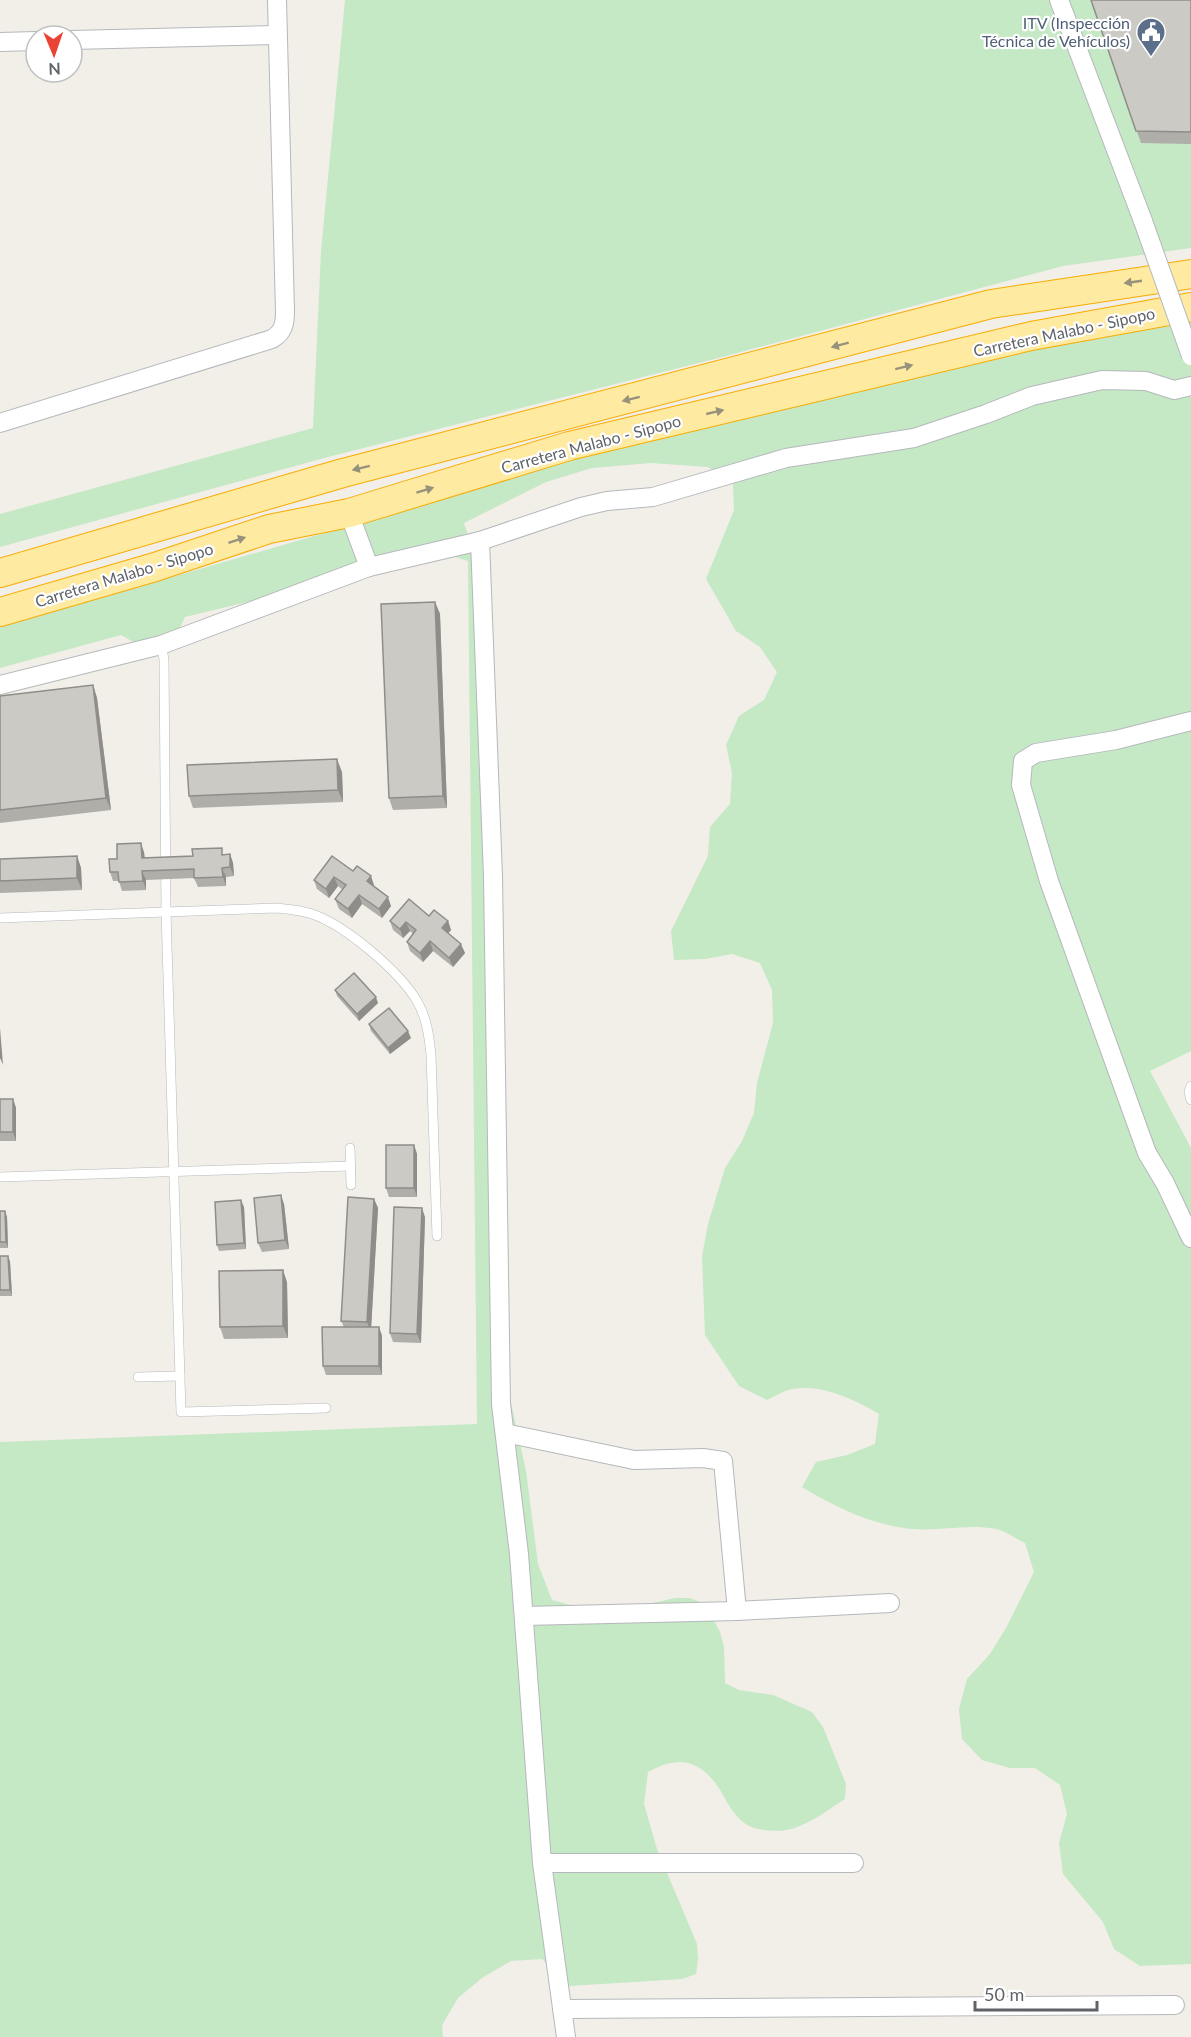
<svg xmlns="http://www.w3.org/2000/svg" width="1191" height="2037" font-family="Lato,sans-serif">
<style>
.green{fill:#c5e8c5}
.lines{fill:none;stroke-linecap:round;stroke-linejoin:round}
.service-casing{stroke:#b5b8bc;stroke-width:10}
.minor-casing{stroke:#b5b8bc;stroke-width:20}
.trunk-casing{stroke:#f9ab00;stroke-width:30}
.service{stroke:#fff;stroke-width:9}
.minor{stroke:#fff;stroke-width:18}
.trunk{stroke:#feeaa1;stroke-width:28}
.minor-bridge-casing{stroke:#b5b8bc;stroke-width:20;stroke-linecap:butt}
.minor-bridge{stroke:#fff;stroke-width:18}
.wall{fill:#afaea9}
.shaded-wall{fill:#8f8d8a}
.building{fill:#cccac5;stroke:#8f8d8a;stroke-width:1.5}
.oneway{fill:#97927c}
.labels{text-anchor:middle;stroke-width:4.5;stroke-linejoin:round;paint-order:stroke}
.service-label{font-size:16px;fill:#4e5e75;stroke:#fff;text-anchor:end}
.street-label{font-size:16px;fill:#5f6368;stroke:#fff}
</style>
<rect width="100%" height="100%" fill="#f1efe8"/>
<!-- green -->
<g class="green">
<path d="M345,0H1091L1191,144V248L1063,266L726,356L328,457L0,547V514L313,428L321,251Z"/>
<path d="M1191,293V1051L1150,1071L1191,1148V1964L1140,1966L1114,1949L1103,1922L1063,1874L1059,1843L1067,1814L1060,1785L1035,1768H1010L982,1760L962,1739L959,1709L967,1679L990,1654L1006,1628L1034,1572L1025,1543C1016,1539 1006,1531 996,1529C965,1523 934,1533 904,1528C868,1523 833,1506 802,1487L816,1462L847,1455L875,1444L879,1414C855,1400 822,1384 793,1389C785,1390 775,1396 767,1400L739,1386L705,1335L702,1256L708,1224L725,1168L742,1141L754,1113L757,1083L773,1023L772,990L760,963L732,954L705,959L674,960L671,931L708,856L710,827L730,804L732,773L726,745L739,716L764,700L777,672L760,647L736,631L706,579L734,510L733,483L708,467L651,463L592,468L546,482L464,523L487,594L496,798L510,1398L526,1471L538,1564L552,1600L604,1614L675,1598H690L705,1604L720,1632L724,1647L725,1683L739,1690L773,1695L812,1712L823,1727L846,1784L845,1799C828,1810 807,1826 787,1830C774,1832 754,1831 743,1822C732,1813 726,1800 719,1788C699,1759 678,1755 648,1772L644,1804L657,1849L697,1944L698,1959L696,1974L682,1979L569,1986L542,1959L511,1961L482,1978L458,1998L442,2025L443,2037H0V1442L477,1424L468,561L446,554L185,617L164,659L121,635L0,668V627L321,534L577,454L924,352Z"/>
</g>
<g class="lines">
<!-- service casing -->
<g class="service-casing">
<g id="service">
<path d="M161,645L164,659L166,911L181,1412L326,1408"/>
<path d="M0,918L276,908C288,909 300,910 312,914C345,925 399,971 417,1001C427,1018 429,1036 431,1055L437,1236"/>
<path d="M1191,1086L1189,1092L1191,1100"/>
<path d="M350,1148L351,1185"/>
<path d="M0,1177L351,1166"/>
<path d="M138,1377L180,1376"/>
</g>
</g>
<!-- minor casing -->
<g class="minor-casing">
<g id="minor">
<path d="M1059,0L1143,221"/>
<path d="M72,40L277,35"/>
<path d="M0,42L36,41"/>
<path d="M0,423L272,339C283,332 285,325 285,311L277,0"/>
<path d="M349,513L369,567"/>
<path d="M480,541L493,876L501,1404L519,1554L542,1863L566,2037"/>
<path d="M0,685L161,645L369,567L480,541L581,507L607,501L653,497L786,458L914,438L986,414L1032,396L1102,380L1146,381L1174,390L1191,386"/>
<path d="M1191,721L1116,740L1036,753L1023,761L1021,785L1049,881L1147,1153L1165,1183L1191,1238"/>
<path d="M505,1433L634,1460L703,1458L723,1461L737,1611L890,1603"/>
<path d="M524,1616L737,1611"/>
<path d="M542,1863H854"/>
<path d="M562,2009L1175,2005"/>
</g>
</g>
<!-- trunk casing -->
<g class="trunk-casing">
<g id="trunk">
<path d="M0,573L343,473L991,304L1191,274"/>
<path d="M0,612L155,567L269,529L349,513L569,446L1031,336L1191,307"/>
</g>
</g>
<!-- service -->
<use href="#service" class="service"/>
<!-- minor -->
<use href="#minor" class="minor"/>
<!-- trunk -->
<use href="#trunk" class="trunk"/>
<!-- minor-bridge casing -->
<g class="minor-bridge-casing">
<path id="minor-bridge" d="M1143,221L1191,356"/>
</g>
<!-- minor-bridge -->
<use href="#minor-bridge" class="minor-bridge"/>
</g>
<!-- wall -->
<g class="wall">
<path d="M1091,0H1191V144L1141,143Z"/>
<path d="M435,602L440,614L447,808L393,810L389,798Z"/>
<path d="M93,685L97,698L111,810L0,823V696Z"/>
<path d="M342,772L343,802L193,808L189,796Z"/>
<path d="M144,852L145,858L230,854L233,863L234,876L226,877V886L198,887L194,878L146,880V890L122,891L119,881H113L110,872L117,859Z"/>
<path d="M77,856L81,868L82,890L0,893V859Z"/>
<path d="M353,871L374,885L373,886L391,906L382,918L362,904L352,918L339,909L335,899L343,890L338,886L329,898L317,889L314,880Z"/>
<path d="M429,916L448,921L451,930L448,933L465,953L453,967L433,951L423,962L410,951L407,942L413,934L410,931L403,938L393,930L390,921Z"/>
<path d="M335,990L378,1003L359,1021L337,996Z"/>
<path d="M369,1024L411,1038L390,1054L371,1031Z"/>
<path d="M0,1099H13L16,1108V1141H0Z"/>
<path d="M414,1145L417,1154V1197H389L386,1188Z"/>
<path d="M374,1199L378,1208L371,1327H379L382,1336V1375H326L323,1366L344,1327L341,1321Z"/>
<path d="M284,1204L289,1249L262,1252L258,1243Z"/>
<path d="M244,1207L246,1249L219,1251L217,1245Z"/>
<path d="M0,1211H5L7,1217L8,1248H0Z"/>
<path d="M425,1217L421,1343L393,1342L390,1333Z"/>
<path d="M0,1256H8L10,1262L12,1296H0Z"/>
<path d="M287,1282L288,1338L224,1339L220,1327Z"/>
</g>
<!-- shaded-wall -->
<g class="shaded-wall">
<path d="M435,602L440,614L447,808L443,796Z"/>
<path d="M93,685L97,698L111,810L106,798Z"/>
<path d="M337,759L342,772L343,802L338,790Z"/>
<path d="M141,843L144,852L145,867L142,858Z"/>
<path d="M230,854L233,863L234,876L230,867Z"/>
<path d="M77,856L81,868L82,890L77,878Z"/>
<path d="M222,868L226,877V886L223,877Z"/>
<path d="M142,871L146,880V890L143,881Z"/>
<path d="M371,876L374,885L370,891L367,881Z"/>
<path d="M334,877L338,886L329,898L326,889Z"/>
<path d="M359,895L362,904L352,918L348,909Z"/>
<path d="M388,897L391,906L382,918L379,909Z"/>
<path d="M448,921L451,930L445,937L442,928Z"/>
<path d="M406,922L410,931L403,938L400,929Z"/>
<path d="M430,941L433,951L423,962L420,953Z"/>
<path d="M461,944L465,953L453,967L449,958Z"/>
<path d="M376,997L378,1003L359,1021L357,1014Z"/>
<path d="M0,1028L3,1065L0,1058Z"/>
<path d="M408,1031L411,1038L390,1054L388,1048Z"/>
<path d="M13,1099L16,1108V1141L13,1132Z"/>
<path d="M414,1145L417,1154V1197L414,1188Z"/>
<path d="M281,1195L284,1204L289,1249L285,1240Z"/>
<path d="M374,1199L378,1208L371,1331L367,1322Z"/>
<path d="M241,1200L244,1207L246,1249L244,1243Z"/>
<path d="M422,1208L425,1217L421,1343L417,1334Z"/>
<path d="M5,1211L7,1217L8,1248L6,1242Z"/>
<path d="M8,1256L10,1262L12,1296L10,1290Z"/>
<path d="M283,1270L287,1282L288,1338L283,1326Z"/>
<path d="M379,1327L382,1336V1375L379,1366Z"/>
</g>
<!-- building -->
<g class="building">
<path d="M1091,0H1191V132L1136,131Z"/>
<path d="M435,602L443,796L389,798L381,604Z"/>
<path d="M93,685L106,798L0,810V696Z"/>
<path d="M337,759L338,790L189,796L187,765Z"/>
<path d="M141,843L142,858L193,856L192,849L222,848V855L230,854V867L222,868L223,877L194,878V869L142,871L143,881L119,882L118,872H110L109,859H117V844Z"/>
<path d="M77,856V878L0,881V859Z"/>
<path d="M332,856L353,871L357,866L371,876L367,881L388,897L379,909L359,895L348,909L335,899L346,885L334,877L326,889L314,880Z"/>
<path d="M409,899L429,916L434,910L448,921L442,928L461,944L449,958L430,941L420,953L407,942L416,930L406,922L400,929L390,921Z"/>
<path d="M354,973L376,997L357,1014L335,990Z"/>
<path d="M389,1008L408,1031L388,1048L369,1024Z"/>
<rect x="0" y="1099" width="13" height="33"/>
<rect x="386" y="1145" width="28" height="43"/>
<path d="M281,1195L285,1240L258,1243L254,1198Z"/>
<path d="M348,1197L374,1199L367,1322L341,1321Z"/>
<path d="M241,1200L244,1243L217,1245L215,1202Z"/>
<path d="M394,1207L422,1208L417,1334L390,1333Z"/>
<path d="M0,1211H5L6,1242H0Z"/>
<path d="M0,1256H8L10,1290H0Z"/>
<path d="M283,1270V1326L220,1327L219,1271Z"/>
<path d="M322,1327H379V1366H323Z"/>
</g>
<!-- one-way arrows -->
<defs><path id="oneway-solid" d="M-6-.8H1V-3.2L6.5 0L1 3.2V.8H-6Z" transform="scale(1.5)"/></defs>
<g class="oneway">
<use href="#oneway-solid" transform="translate(1133 282) rotate(172)"/>
<use href="#oneway-solid" transform="translate(840 345) rotate(165)"/>
<use href="#oneway-solid" transform="translate(904 367) rotate(-14)"/>
<use href="#oneway-solid" transform="translate(631 399) rotate(166)"/>
<use href="#oneway-solid" transform="translate(715 412) rotate(-13)"/>
<use href="#oneway-solid" transform="translate(361 468) rotate(166)"/>
<use href="#oneway-solid" transform="translate(425 490) rotate(-17)"/>
<use href="#oneway-solid" transform="translate(237 540) rotate(-18)"/>
</g>
<!-- icons -->
<defs>
<g id="civic-pin" transform="scale(1.5)"><path d="M0 17L-7.5 6A9.5 9.5 0 1 1 7.5 6Z" fill="#5c6f8a" stroke="#fff"/><path d="M-.6-6.5H3V-4.5H.6V-3L4-1V1h2V6H-6V1h2V-1L-.6-3ZM-1.2 2.5V6h2.4V2.5Z" fill="#fff"/></g>
</defs>
<g fill-rule="evenodd">
<use href="#civic-pin" x="1151" y="32"/>
</g>
<g class="labels">
<!-- service labels -->
<g class="service-label">
<text x="1130" y="29">ITV (Inspección<tspan x="1130" dy="18">Técnica de Vehículos)</tspan></text>
</g>
<!-- street labels -->
<g class="street-label">
<text transform="translate(1064 332) rotate(-12)" y="6">Carretera Malabo - Sipopo</text>
<text transform="translate(591 444) rotate(-15)" y="6">Carretera Malabo - Sipopo</text>
<text transform="translate(124 575) rotate(-17)" y="6">Carretera Malabo - Sipopo</text>
</g>
</g>
<!-- north arrow -->
<g transform="translate(54 54) rotate(178)"><circle r="28" fill="#ffffff" stroke="#bfc1c3" stroke-width="1.5"/>
<path d="M0-4.5L10 22L0 15L-10 22Z" fill="#ea4335"/>
<text y="-9" font-size="16" font-weight="bold" text-anchor="middle" fill="#5f6368">N</text>
</g>
<!-- scale -->
<path d="M975 2001v9h122v-9" fill="none" stroke="#5f6368" stroke-width="3"/>
<text x="984" y="2001" font-size="18" fill="#5f6368" stroke="#ffffff" stroke-width="4.5" paint-order="stroke">50 m</text>
</svg>
